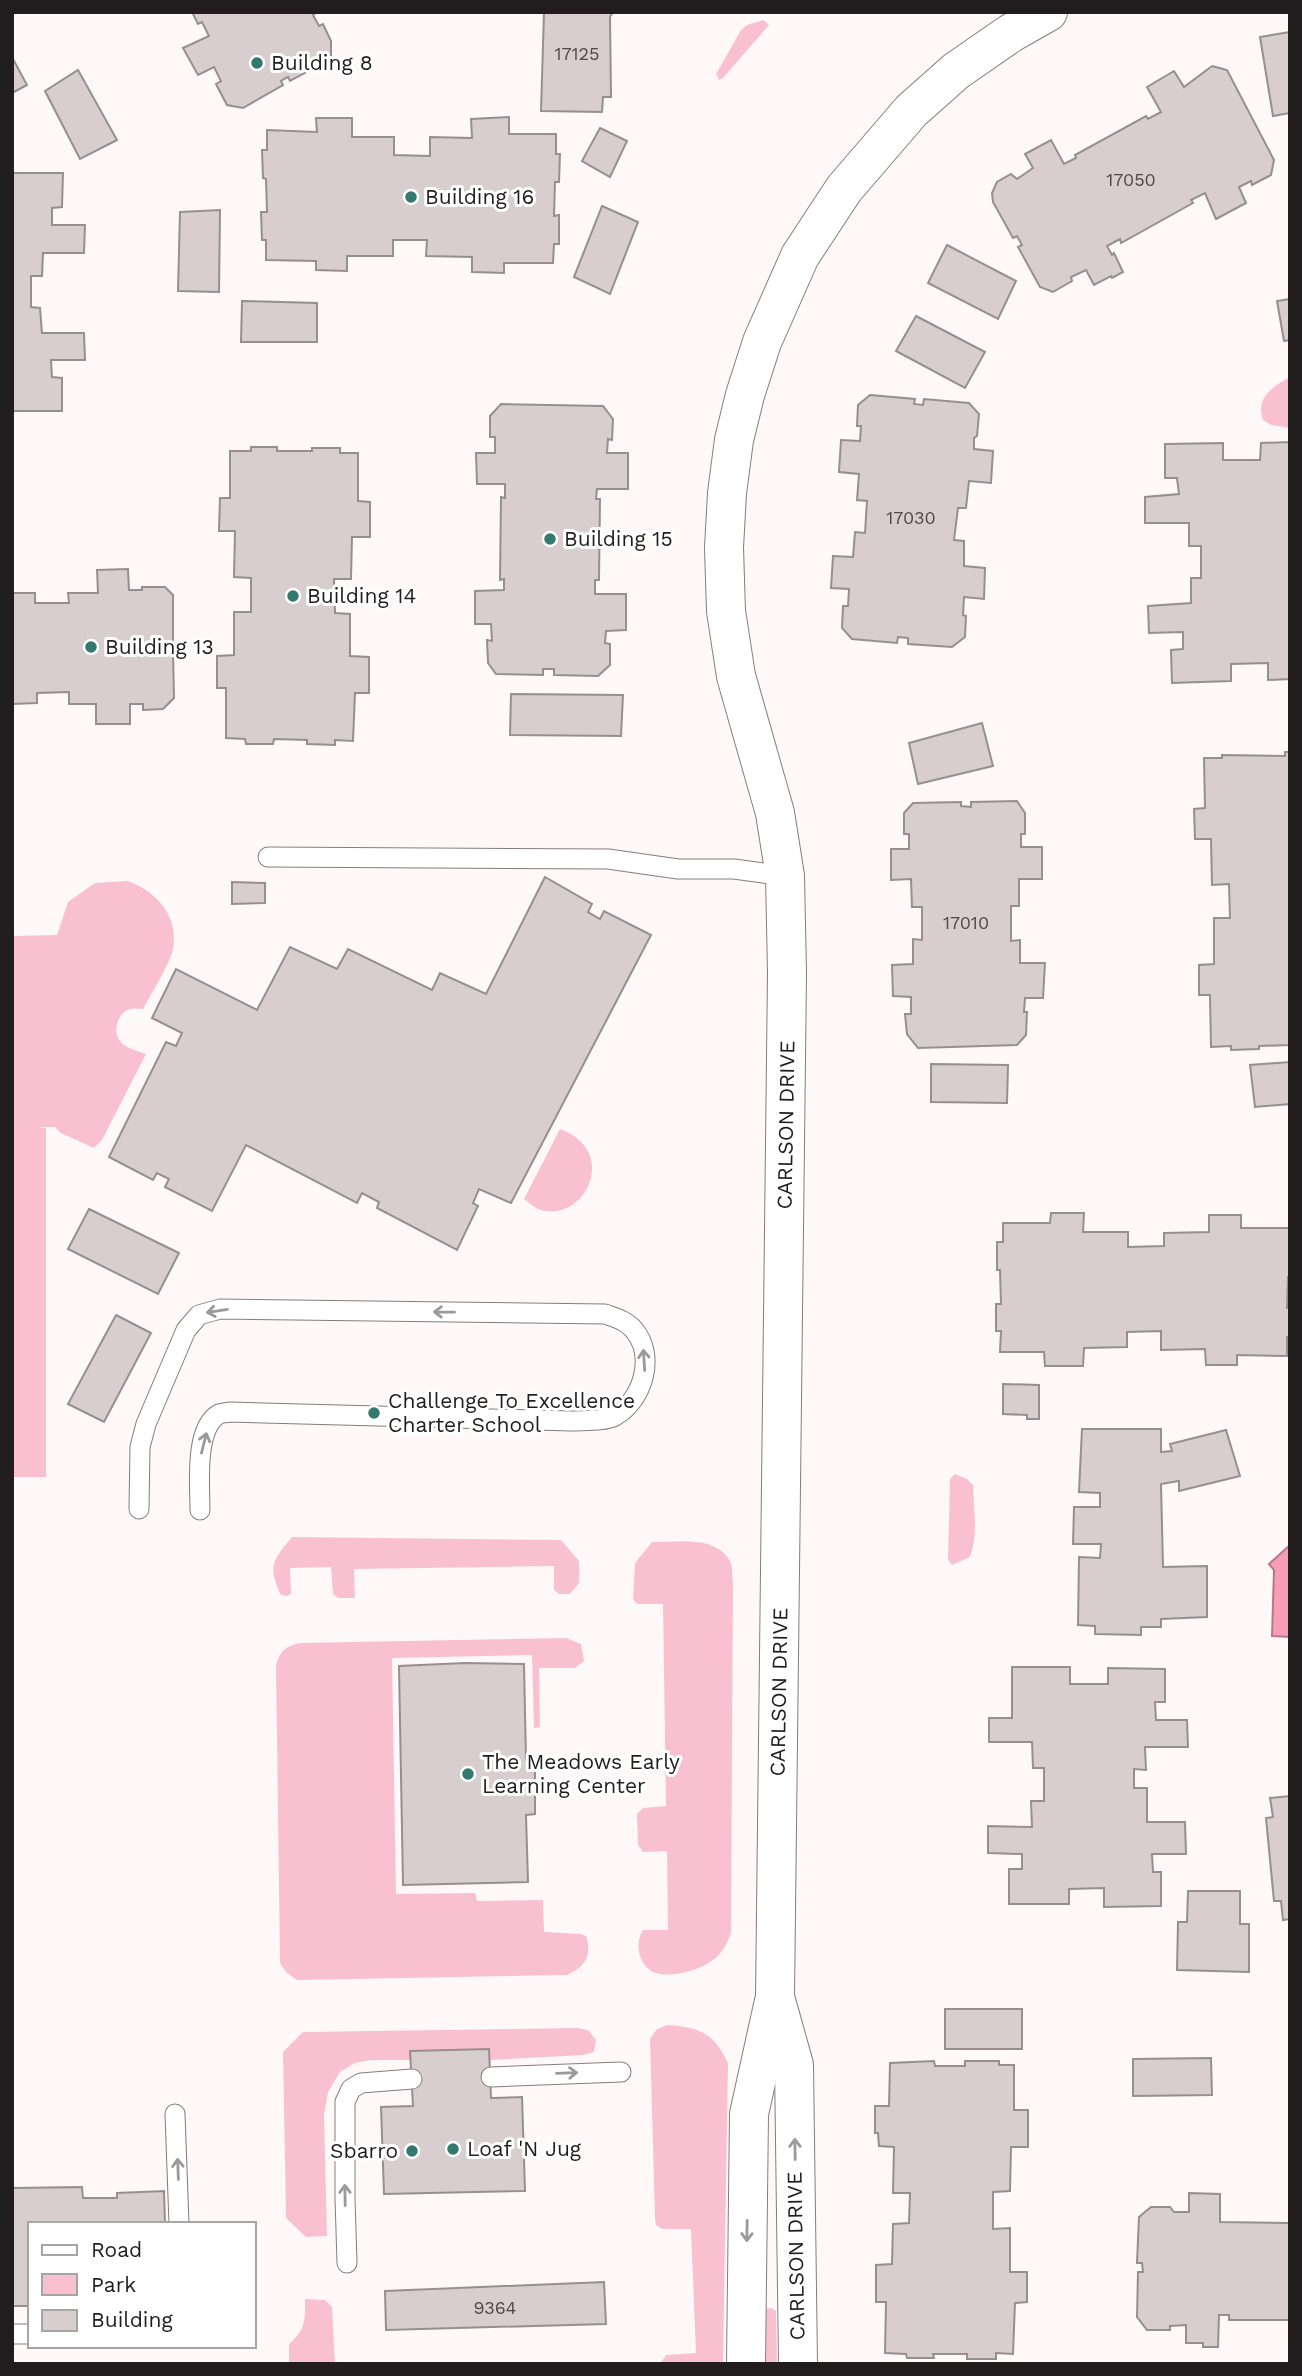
<svg xmlns="http://www.w3.org/2000/svg" width="1302" height="2376" font-family="'Work Sans',sans-serif">
<style>
.green{fill:#f9c1d0}
.water{fill:#f89db8;stroke:#b8778a;stroke-width:2}
.building{fill:#d8cdcf;stroke:#988d90;stroke-width:2}
.lines{fill:none;stroke-linecap:round;stroke-linejoin:round}
.service-casing{stroke:#867c7e;stroke-width:21}
.tertiary-casing{stroke:#867c7e;stroke-width:40}
.service{stroke:#fff;stroke-width:19}
.tertiary{stroke:#fff;stroke-width:38}
.oneway{stroke:#9b999a}
.poi-dot{fill:#34796d;stroke:#fff;stroke-width:2.5}
.labels{text-anchor:middle;stroke-width:6;stroke-linejoin:round;paint-order:stroke}
.number-label{font-size:18px;fill:#4f494a}
.poi-label{font-size:21px;fill:#211d1e;stroke:#fff;text-anchor:start}
.street-label{font-size:21px;fill:#211d1e;stroke:#fff}
</style>
<rect width="100%" height="100%" fill="#fff8f9"/>
<!-- green -->
<g class="green">
<path d="M764,20L769,25L723,78L719,80L716,74L741,30L747,25Z"/>
<path d="M1290,377V428L1271,425L1263,420C1255,398 1272,387 1290,377Z"/>
<path d="M128,881C157,892 179,916 173,949C170,964 151,994 143,1009C139,1009 135,1008 131,1009C118,1011 112,1031 120,1041C125,1048 138,1051 146,1054L102,1140L94,1148L61,1133L55,1127H37L46,1128V1477H12V936L57,935L68,902L95,883Z"/>
<path d="M560,1129C622,1152 583,1226 538,1209C534,1207 528,1202 524,1199Z"/>
<path d="M955,1474L967,1479L973,1485C974,1507 978,1536 970,1557L952,1565L948,1560L950,1479Z"/>
<path d="M292,1537L561,1540L579,1561V1583L570,1594H559L554,1590V1566L354,1569L355,1598H338L333,1594L331,1567L290,1568L291,1594L287,1596L281,1595C267,1566 273,1560 292,1537Z"/>
<path d="M652,1542C677,1542 716,1535 730,1561C733,1567 732,1577 733,1583L731,1933C729,1938 727,1944 724,1948C713,1967 680,1977 660,1974C640,1971 633,1945 643,1930H668L667,1851L643,1852L638,1845L637,1814L643,1808L666,1806L663,1604H637L633,1599L635,1563Z"/>
<path d="M566,1638L581,1644L584,1661L575,1668H539L540,1727L534,1728L532,1655L392,1658L396,1894L475,1893L477,1901L543,1900L544,1932L581,1934L586,1936C593,1955 584,1968 567,1975L297,1980L287,1973L280,1963L276,1666C279,1652 286,1645 301,1643Z"/>
<path d="M667,2025C699,2027 714,2033 728,2063L723,2364H660L666,2355L696,2353L691,2229H662L656,2225L655,2219L650,2039L656,2030Z"/>
<path d="M578,2028L588,2030L596,2040L594,2052L583,2055L490,2060L489,2049L411,2060H371L355,2063L340,2072L328,2092L324,2115L327,2236L306,2237L286,2218L283,2052L303,2032Z"/>
<path d="M305,2299L325,2300L332,2307L335,2364H289V2344C306,2330 305,2319 305,2299Z"/>
<path d="M771,2308L776,2311L777,2364H761L765,2309Z"/>
</g>
<!-- water -->
<path class="water" d="M1290,1545V1637L1272,1636L1274,1570L1269,1564Z"/>
<!-- building -->
<g class="building">
<path d="M192,12H318L313,15L319,26L323,24L331,41V59L290,81L288,77L281,81L283,85L243,108L227,105L216,84L221,81L214,67L198,75L183,48L209,36L202,22L198,24Z"/>
<path d="M544,12H613L610,17L611,97H603L602,112L541,111Z"/>
<path d="M1290,32V113L1273,116L1260,37Z"/>
<path d="M12,57L27,85L12,93Z"/>
<path d="M1212,66L1227,70L1274,160L1271,175L1252,185L1251,181L1239,187L1246,203L1216,219L1205,193L1191,200L1193,203L1121,243L1120,239L1107,246L1112,255L1114,253L1123,272L1112,278L1111,276L1094,285L1086,270L1071,277L1072,281L1053,292L1040,287L1018,247L1022,245L1017,236L1013,238L993,202L992,193L997,182L1011,174L1017,179L1033,168L1025,154L1051,140L1064,164L1076,158L1075,155L1146,116L1148,119L1161,112L1147,87L1174,71L1184,87Z"/>
<path d="M78,70L117,140L80,159L45,91Z"/>
<path d="M509,117V134H556V154H560L559,182H555L554,216L559,215V244H554L553,263H504V273L472,272V257L426,256L427,240H393V256H347V271L316,270V261L266,260V240H262L261,212H267L266,179L263,178L262,150H267V130L317,132L316,118H352V137H394V155L430,156V137L472,138L471,119Z"/>
<path d="M600,128L627,141L610,177L582,161Z"/>
<path d="M12,173H63L62,207L52,208V225H85L84,253H43L42,276H31V307L40,308L42,333H84L85,360H51L52,377L62,378V411H12Z"/>
<path d="M602,206L638,222L610,294L574,277Z"/>
<path d="M220,210L219,292L178,291L180,212Z"/>
<path d="M947,245L1016,281L998,319L928,283Z"/>
<path d="M1290,299V340L1284,341L1277,301Z"/>
<path d="M242,301L317,303V342H241Z"/>
<path d="M916,316L985,352L965,388L896,351Z"/>
<path d="M870,395L915,399L914,404L923,405L924,399L969,403L979,414L977,436L974,438V449L993,451L991,483L969,481L966,508H958L954,540L964,541V566L985,568L984,599L964,597L963,615L966,616L965,637L952,647L908,644V638L898,637L897,643L852,639L842,628L843,606H848L849,589L831,588L833,556L853,557L855,532L865,533L867,501L857,500L859,474L839,472L841,440L860,441L861,426H857L858,405Z"/>
<path d="M501,404L603,406L613,419L612,440L608,439L607,453H628V489H597L596,499H600L599,580H595V594H626V630L606,631L605,643L610,644V665L598,676L554,675V669H543V675L496,674L488,663L487,640L492,641L491,624H475V591L504,590V579L500,580L501,497L505,498V484H477L476,453H495V437H490V416Z"/>
<path d="M1290,442V679L1268,680V663L1231,664V681L1172,683L1171,650L1183,649V632L1149,633L1148,606L1191,603V578H1201V546H1189V523H1145V497L1179,494L1177,478H1165V444L1223,443V460H1260L1261,443Z"/>
<path d="M251,447H277V451H312V448H340V453H358V501L370,502V537H352L351,579H334L335,613L350,614V656L369,657V693H355L353,741L335,740V745L307,744V740L274,739L273,744H246L245,739L226,738V688H217V656L234,655V612H251V578L234,577L235,531H219L220,498H230V451H251Z"/>
<path d="M128,569L129,590H142V587H165L173,595V643L169,644V651L173,652L174,698L163,709L143,710V704H130V724H96V704H69V692L37,693V703L12,704V593H35V603H69L68,593H98L97,570Z"/>
<path d="M511,694L623,695L621,736L510,735Z"/>
<path d="M982,723L993,766L918,784L909,743Z"/>
<path d="M1285,752H1290V1045L1259,1046V1049L1231,1050V1046L1211,1047L1210,995H1199V965L1214,964V918H1230L1229,884L1212,885L1211,839H1195L1194,809L1205,808L1204,758H1222V755L1285,756Z"/>
<path d="M1017,801L1025,813V834H1021V847H1042V879H1019V906H1011V941L1020,940V963H1045L1043,998H1025L1024,1012H1027L1026,1035L1017,1045L918,1048L907,1034L905,1014H911V997L893,996L892,965L913,964V939L922,940V907H912L911,879L891,880V849H909V834H904V813L913,803L961,802V806L971,807V802Z"/>
<path d="M545,877L592,904L588,912L600,919L604,911L651,935L511,1203L479,1189L473,1203L478,1206L457,1250L377,1208L379,1202L362,1193L357,1203L246,1145L212,1211L165,1187L169,1179L157,1173L153,1180L109,1157L166,1042L176,1046L182,1033L152,1018L176,969L257,1010L290,947L337,969L348,949L432,990L440,973L486,994Z"/>
<path d="M232,882L265,883V903L232,904Z"/>
<path d="M1290,1062V1104L1255,1107L1250,1065Z"/>
<path d="M931,1064L1008,1065L1007,1103L931,1102Z"/>
<path d="M89,1209L179,1253L158,1294L68,1249Z"/>
<path d="M1051,1213H1084L1083,1232H1128V1247L1164,1246V1233L1209,1232V1215H1241V1228H1289L1290,1277H1288L1287,1308H1290V1337H1287V1356L1237,1355V1365H1206L1205,1349L1161,1350V1331L1127,1332V1347L1084,1348L1083,1366H1045L1044,1352H1000L1001,1331H996V1304H1001L1000,1270H997V1242H1003V1223H1050Z"/>
<path d="M116,1315L151,1333L104,1422L68,1404Z"/>
<path d="M1003,1384L1039,1385V1419H1027V1415L1003,1414Z"/>
<path d="M1082,1429H1161V1452L1172,1451L1170,1444L1226,1430L1240,1476L1179,1491V1481L1161,1484L1163,1567L1207,1566V1617L1161,1619V1627H1141V1635L1095,1634V1626L1078,1625L1079,1557L1100,1558L1101,1544H1073L1074,1507H1100V1493L1079,1492Z"/>
<path d="M465,1663L524,1664L526,1760L535,1759V1814L526,1815L528,1882L403,1885L399,1666Z"/>
<path d="M1012,1667H1070V1684H1108V1668L1165,1669V1702H1155L1156,1720H1187L1188,1747H1145L1146,1770L1134,1769V1788H1147V1822H1185L1186,1854H1152L1153,1872H1161V1906L1104,1907V1888L1069,1889V1904H1009V1869H1022V1854L988,1853V1826L1032,1827L1031,1801H1044V1768H1033L1032,1742H989V1718H1012Z"/>
<path d="M1290,1796V1919L1283,1920L1281,1901H1274L1266,1818L1273,1817L1270,1798Z"/>
<path d="M1188,1891H1240V1924H1249V1972L1177,1970L1178,1922H1187Z"/>
<rect x="945" y="2009" width="77" height="40"/>
<path d="M489,2049L491,2098L522,2097L525,2191L384,2194L381,2107L413,2106L410,2051Z"/>
<path d="M1211,2058L1212,2095L1133,2096V2059Z"/>
<path d="M934,2061L935,2066H965V2061H999V2065H1014V2110H1028V2147H1011L1010,2191L993,2192V2229L1010,2228V2272H1027V2302L1015,2303L1013,2354L996,2353V2359H967V2354H933L934,2358H907L906,2354L885,2353L886,2302H876V2265L892,2264L893,2224L909,2223L910,2193H893L894,2147L879,2146L878,2133H875V2106H889L890,2063Z"/>
<path d="M82,2187L83,2198H117V2193L164,2191L165,2224H30V2306H12V2188Z"/>
<path d="M1189,2193L1220,2194V2222L1290,2223V2320H1229V2315H1219L1218,2347H1203V2343H1186V2325L1170,2326V2330H1147L1137,2317L1138,2272H1143L1142,2263H1137L1139,2217L1151,2207H1170L1174,2212H1189Z"/>
<path d="M604,2282L606,2324L386,2330L385,2291Z"/>
</g>
<g class="lines">
<!-- service casing -->
<g class="service-casing">
<g id="service">
<path d="M268,857L608,859L678,869H734L785,876"/>
<path d="M139,1509L140,1447L146,1424L186,1330L199,1315L220,1309L605,1314C616,1318 627,1321 634,1330C656,1356 643,1400 615,1416C603,1422 584,1420 571,1421L230,1412C226,1413 222,1413 219,1414C194,1428 200,1486 200,1510"/>
<path d="M491,2077L621,2072"/>
<path d="M175,2114L179,2224"/>
<path d="M347,2263L345,2198V2102L351,2089L361,2083L412,2079"/>
<path d="M12,2334H30"/>
</g>
</g>
<!-- tertiary casing -->
<g class="tertiary-casing">
<g id="tertiary">
<path d="M746,2364L749,2114L774,2001"/>
<path d="M798,2364L794,2065L775,1997L787,973L785,876L775,813L736,676L726,611L724,548L727,493L734,440L745,395L762,342L800,256L844,189L911,111L956,71L1011,33L1048,12"/>
</g>
</g>
<!-- service -->
<use href="#service" class="service"/>
<!-- tertiary -->
<use href="#tertiary" class="tertiary"/>
</g>
<!-- one-way arrows -->
<defs><path id="oneway-shaft" d="M-6 0H5M1.5-3L5.5 0L1.5 3" fill="none" stroke-width="1.6" stroke-linecap="round" stroke-linejoin="round" transform="scale(1.75)"/></defs>
<g class="oneway">
<use href="#oneway-shaft" transform="translate(217 1311) rotate(171)"/>
<use href="#oneway-shaft" transform="translate(444 1312) rotate(-179)"/>
<use href="#oneway-shaft" transform="translate(644 1360) rotate(-94)"/>
<use href="#oneway-shaft" transform="translate(204 1443) rotate(-76)"/>
<use href="#oneway-shaft" transform="translate(567 2073) rotate(-2)"/>
<use href="#oneway-shaft" transform="translate(795 2149) rotate(-91)"/>
<use href="#oneway-shaft" transform="translate(178 2169) rotate(-92)"/>
<use href="#oneway-shaft" transform="translate(345 2195) rotate(-91)"/>
<use href="#oneway-shaft" transform="translate(747 2231) rotate(91)"/>
</g>
<!-- markers -->
<g class="poi-dot">
<circle cx="257" cy="63" r="7"/>
<circle cx="411" cy="197" r="7"/>
<circle cx="550" cy="539" r="7"/>
<circle cx="293" cy="596" r="7"/>
<circle cx="91" cy="647" r="7"/>
<circle cx="374" cy="1413" r="7"/>
<circle cx="468" cy="1774" r="7"/>
<circle cx="453" cy="2149" r="7"/>
<circle cx="412" cy="2151" r="7"/>
</g>
<g class="labels">
<!-- number labels -->
<g class="number-label">
<text x="577" y="60">17125</text>
<text x="1131" y="186">17050</text>
<text x="911" y="524">17030</text>
<text x="966" y="929">17010</text>
<text x="495" y="2314">9364</text>
</g>
<!-- poi labels -->
<g class="poi-label">
<text x="271" y="70">Building 8</text>
<text x="425" y="204">Building 16</text>
<text x="564" y="546">Building 15</text>
<text x="307" y="603">Building 14</text>
<text x="105" y="654">Building 13</text>
<text x="388" y="1408">Challenge To Excellence<tspan x="388" dy="24">Charter School</tspan></text>
<text x="482" y="1769">The Meadows Early<tspan x="482" dy="24">Learning Center</tspan></text>
<text x="467" y="2156">Loaf 'N Jug</text>
<text x="398" y="2158" text-anchor="end">Sbarro</text>
</g>
<!-- street labels -->
<g class="street-label">
<text transform="translate(786 1125) rotate(-89)" y="7">CARLSON DRIVE</text>
<text transform="translate(779 1692) rotate(-89)" y="7">CARLSON DRIVE</text>
<text transform="translate(796 2256) rotate(-91)" y="7">CARLSON DRIVE</text>
</g>
</g>
<!-- border -->
<rect width="1302" height="2376" fill="none" stroke="#211d1e" stroke-width="28"/>
<!-- legend -->
<rect x="28" y="2222" width="228" height="126" fill="#ffffff" stroke="#a6a5a5" stroke-width="2"/>
<rect x="42" y="2245" width="35" height="10" fill="#ffffff" stroke="#a6a5a5" stroke-width="2"/>
<text x="91" y="2257" font-size="21" fill="#211d1e">Road</text>
<rect x="42" y="2274" width="35" height="21" fill="#f9c1d0" stroke="#a6a5a5" stroke-width="2"/>
<text x="91" y="2292" font-size="21" fill="#211d1e">Park</text>
<rect x="42" y="2310" width="35" height="21" fill="#d8cdcf" stroke="#a6a5a5" stroke-width="2"/>
<text x="91" y="2327" font-size="21" fill="#211d1e">Building</text>
</svg>
